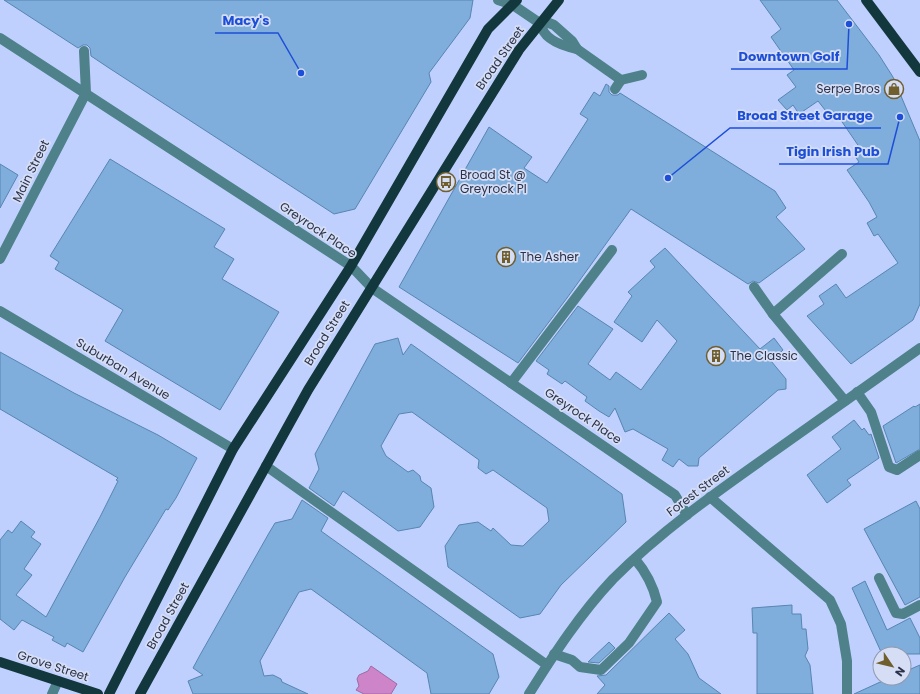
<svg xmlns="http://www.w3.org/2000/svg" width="920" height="694" font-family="Poppins,sans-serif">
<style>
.water{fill:#ce84c8;stroke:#9d6ba2}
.building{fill:#7faddc;stroke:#5885b1}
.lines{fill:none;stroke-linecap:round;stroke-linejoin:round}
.minor{stroke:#4e818a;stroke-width:10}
.major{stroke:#12373d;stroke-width:10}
.labels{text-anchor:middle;stroke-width:3.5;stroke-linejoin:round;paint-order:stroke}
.street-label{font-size:12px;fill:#2b3249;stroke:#d5def5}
.poi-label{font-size:12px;fill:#2b3249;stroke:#d5def5;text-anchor:start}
.leader{fill:none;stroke:#1d4ed8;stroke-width:1.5}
.callout-dot{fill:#1d4ed8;stroke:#d5def5;stroke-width:1.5}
.callout-label{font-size:13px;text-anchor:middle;font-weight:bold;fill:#1d4ed8;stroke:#d5def5;stroke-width:3.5;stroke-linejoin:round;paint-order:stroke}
</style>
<rect width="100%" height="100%" fill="#bfd0fe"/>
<!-- water -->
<path class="water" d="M371,666L397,684L391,694H364L356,690L359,686L357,679L359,675L368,671Z"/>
<!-- building -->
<g class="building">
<path d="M4,0H473L470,18L429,73L431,82L355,209L334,214L109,68L91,56L90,48L87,45H83L78,48Z"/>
<path d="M760,0H837L879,55L893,77L920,141V304L913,320L851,364L807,316L824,304L819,296L836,284L846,298L898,263L878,234L874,236L867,223L877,217L869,202L847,170L859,162L855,156L862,151L838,116L833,120L818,101L799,114L793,105L787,110L778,100L796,87L787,75L794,70L771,37L781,29Z"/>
<path d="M606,84L609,86V92L612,95H618L620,93L775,191L786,208L776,217L805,249L759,283L753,281L748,284L631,209L567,298L518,363L399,287L489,127L532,157L524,168L547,183L588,119L580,114L594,92L600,96Z"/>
<path d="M110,159L225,229L214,247L234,259L222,279L279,312L220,410L105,341L123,310L55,269L59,262L50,256Z"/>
<path d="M0,164L18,175L0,208Z"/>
<path d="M665,248L760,349L774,338L783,350L771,361L786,379V389L778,390L699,458L698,466H688L679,459L673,467L662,460L668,449L633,429L625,432L615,408L609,417L599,411L585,401L587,397L565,381L562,384L547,374L549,370L536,361L578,306L613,329L588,364L610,380L616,372L641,390L677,341L657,320L642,342L614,322L632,296L628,292L655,267L650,261Z"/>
<path d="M398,338L403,355L411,344L622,494L626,522L561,585L540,614L520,618L448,567L445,546L459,525L478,522L491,531L493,528L511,545L523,546L549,521L547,508L493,470L486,474L478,468L479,460L412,412L399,414L381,446L386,456L408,472L413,470L420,476L421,481L431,488L434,507L420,527L398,531L343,491L334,506L309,488L319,469L315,454L375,344Z"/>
<path d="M0,352L74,393L158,435L197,458L176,498L168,510L166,509L125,577L83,652L67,643L65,647L52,640L54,637L22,620L14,630L0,619V540L8,530L12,533L21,521L35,532L31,537L41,544L24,569L32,575L16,595L46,617L100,517L118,481L116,480L118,478L0,409Z"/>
<path d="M920,404V449L896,463L883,426L914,406L915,407Z"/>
<path d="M854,420L862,430L864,428L869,435L871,434L879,458L847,480L851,485L827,503L807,475L841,449L832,437Z"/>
<path d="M302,500L328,518L321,531L493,654L499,677L489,694H431L427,673L311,589L299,592L260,661L264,676L273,675L281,679L282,682L308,694H193L188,681L203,675L193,668L200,655L269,533L275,523L292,519Z"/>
<path d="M916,501L920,509V597L905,605L864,529Z"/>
<path d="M865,581L887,630L910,618L920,638V654H882L852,588Z"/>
<path d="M792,605V614H801L802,629H806L808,649L805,656L810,665L813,694H757V633H753L752,608Z"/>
<path d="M669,613L685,630L675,639L688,654L699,678L721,694H597L605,685L597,676L606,675Z"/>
<path d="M609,642L615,648L599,663L588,662Z"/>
<path d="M920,665V694H854L889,678H904V672Z"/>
</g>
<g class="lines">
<!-- minor -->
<g class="minor">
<path d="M498,0L513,5L541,24L549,23L554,25L572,41L577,49L621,80L642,75"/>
<path d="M541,24C543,40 563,46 577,49"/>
<path d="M0,38L351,266L372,288L675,495L687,515"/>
<path d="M615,89L621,80"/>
<path d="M842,254L773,314L845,401"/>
<path d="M0,259L86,93L84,51"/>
<path d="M754,287L773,314"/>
<path d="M0,311L233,449"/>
<path d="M511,383L612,250"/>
<path d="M857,392L871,412L889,467L897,470L920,455"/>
<path d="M266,466L547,665"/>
<path d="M710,497L830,600L841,624L847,661V694"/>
<path d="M879,578L896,613L903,614L920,605"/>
<path d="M554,654L572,660L580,667L601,670L629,643L657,602C653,585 646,572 635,559"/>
<path d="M52,694L58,681"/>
<path d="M529,694C554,654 580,614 613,579C660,532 715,493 769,455C820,419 870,383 920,348"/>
</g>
<!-- major -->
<g class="major">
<path d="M866,0L920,72"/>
<path d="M0,662L98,694"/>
<path d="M109,694L233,449L351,266L488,29L517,0"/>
<path d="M140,694L308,390L519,50L559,0"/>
</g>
</g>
<!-- icons -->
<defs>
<g id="shop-ring" transform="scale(1)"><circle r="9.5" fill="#d5def5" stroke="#705e2c" stroke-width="1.5"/><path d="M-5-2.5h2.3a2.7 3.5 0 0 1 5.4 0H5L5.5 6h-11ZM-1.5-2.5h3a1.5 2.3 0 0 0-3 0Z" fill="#705e2c"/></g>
<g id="bus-ring" transform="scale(1)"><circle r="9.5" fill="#d5def5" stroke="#705e2c" stroke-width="1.5"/><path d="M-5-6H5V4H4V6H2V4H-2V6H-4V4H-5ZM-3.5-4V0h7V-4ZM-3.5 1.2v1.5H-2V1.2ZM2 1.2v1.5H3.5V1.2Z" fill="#705e2c"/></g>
<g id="building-ring" transform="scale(1)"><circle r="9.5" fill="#d5def5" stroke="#705e2c" stroke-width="1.5"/><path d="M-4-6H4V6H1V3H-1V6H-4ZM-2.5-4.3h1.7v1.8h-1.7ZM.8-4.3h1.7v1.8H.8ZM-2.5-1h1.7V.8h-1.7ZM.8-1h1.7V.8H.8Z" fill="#705e2c"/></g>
</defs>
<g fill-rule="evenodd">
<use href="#shop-ring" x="894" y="89"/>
<use href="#bus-ring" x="446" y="182"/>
<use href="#building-ring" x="506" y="257"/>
<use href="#building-ring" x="716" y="356"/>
</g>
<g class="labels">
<!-- street labels -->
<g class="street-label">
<text transform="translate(500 58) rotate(-55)" y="4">Broad Street</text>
<text transform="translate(31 171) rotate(-64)" y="4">Main Street</text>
<text transform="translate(318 230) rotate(34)" y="4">Greyrock Place</text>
<text transform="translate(327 333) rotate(-58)" y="4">Broad Street</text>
<text transform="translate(123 369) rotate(31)" y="4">Suburban Avenue</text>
<text transform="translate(583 416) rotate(34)" y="4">Greyrock Place</text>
<text transform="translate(698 491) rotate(-37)" y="4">Forest Street</text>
<text transform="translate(168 616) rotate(-61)" y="4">Broad Street</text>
<text transform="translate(53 666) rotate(18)" y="4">Grove Street</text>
</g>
<!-- poi labels -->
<g class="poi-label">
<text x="880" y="93" text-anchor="end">Serpe Bros</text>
<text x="460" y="179">Broad St @<tspan x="460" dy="14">Greyrock Pl</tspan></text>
<text x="520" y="261">The Asher</text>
<text x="730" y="360">The Classic</text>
</g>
</g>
<!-- callouts -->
<path class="leader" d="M301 73L278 33H215M849 24L847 69H731M668 178L730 128H881M900 117L888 164H779"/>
<g class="callout-dot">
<circle cx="301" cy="73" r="4"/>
<circle cx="849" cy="24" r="4"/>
<circle cx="668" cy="178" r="4"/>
<circle cx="900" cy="117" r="4"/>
</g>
<g class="callout-label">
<text x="246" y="25">Macy's</text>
<text x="789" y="61">Downtown Golf</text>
<text x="805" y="120">Broad Street Garage</text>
<text x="833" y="156">Tigin Irish Pub</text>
</g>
<!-- north arrow -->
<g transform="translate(892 666) rotate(125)"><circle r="19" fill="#d5def5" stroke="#9199b0"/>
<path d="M0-3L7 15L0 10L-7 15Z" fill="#705e2c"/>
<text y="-6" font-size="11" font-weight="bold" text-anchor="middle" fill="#2b3249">N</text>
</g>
</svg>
